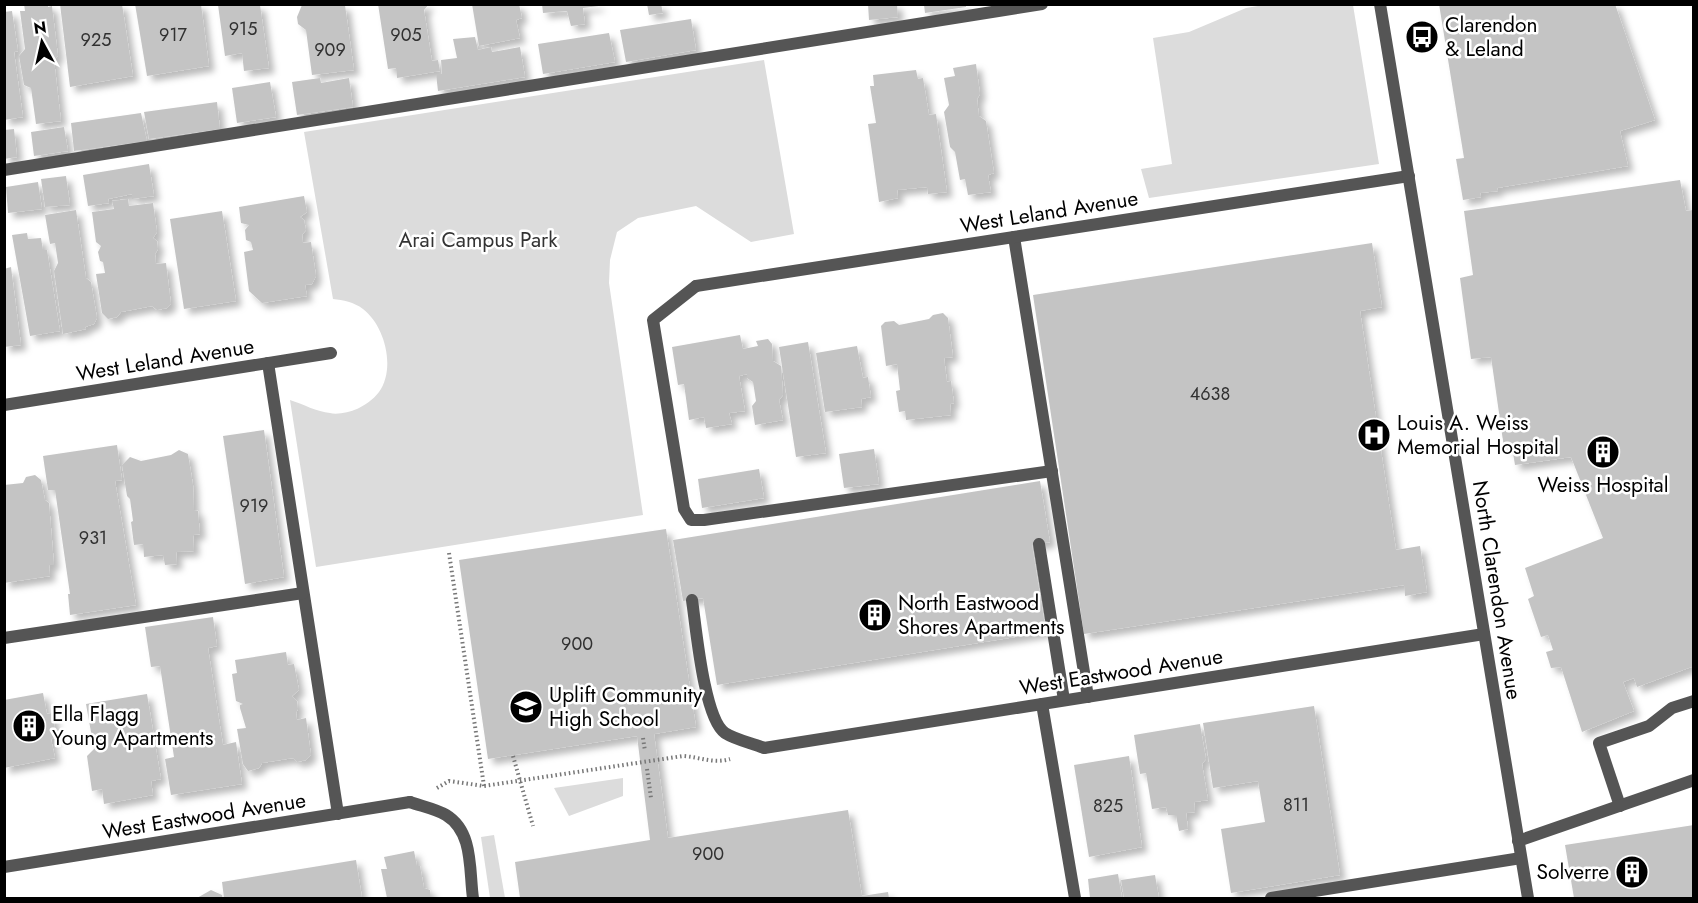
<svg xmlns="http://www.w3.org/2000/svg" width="1698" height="903" font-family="Jost,sans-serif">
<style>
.green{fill:#dcdcdc}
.building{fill:#c4c4c4;filter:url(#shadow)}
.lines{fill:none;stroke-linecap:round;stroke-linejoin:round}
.path{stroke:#777;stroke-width:4;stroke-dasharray:1.5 3;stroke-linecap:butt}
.service{stroke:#555;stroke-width:12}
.minor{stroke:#555;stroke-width:12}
.tertiary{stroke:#555;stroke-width:12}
.labels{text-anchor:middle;stroke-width:5;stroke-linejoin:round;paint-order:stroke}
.number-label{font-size:18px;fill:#313131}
.poi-label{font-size:21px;fill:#000;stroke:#fff;text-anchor:start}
.street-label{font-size:21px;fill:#000;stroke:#fff}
.park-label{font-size:21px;fill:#333;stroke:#fff}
</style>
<defs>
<filter id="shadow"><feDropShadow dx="5.5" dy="5.5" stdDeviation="3" flood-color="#0004"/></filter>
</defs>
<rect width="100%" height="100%" fill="#fff"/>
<!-- green -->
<g class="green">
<path d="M1264,5H1353L1379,164L1149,198L1141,169L1172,164L1153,38L1189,32L1246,8Z"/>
<path d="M764,60L794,234L751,242L696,206L638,218L617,232L610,260L609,283L643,515L316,567L290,400C303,404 317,412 330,413C337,415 350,412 357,409C365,405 373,400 379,392C396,368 385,326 363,309C354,302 343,300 333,299L304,132Z"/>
<path d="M623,778V796L569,816L554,788Z"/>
<path d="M494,835L505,898H490L481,837Z"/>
</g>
<!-- building -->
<g class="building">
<path d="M24,4H48V7L52,6L58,56L54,60L61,121L36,124L31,88L24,85L19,56L25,49L20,11H25Z"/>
<path d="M60,4H122L133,76L70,87Z"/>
<path d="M135,4H201L209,66L147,76Z"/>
<path d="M378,4H429L424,10L432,61L438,60L440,71L397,78L396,68L388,69Z"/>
<path d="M472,4H519L522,18L516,20L520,38L479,46Z"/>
<path d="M542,4H599V6L583,8L585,24L571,26L567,11L543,13Z"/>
<path d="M647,4H661L663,13L649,15Z"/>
<path d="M868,4H897L898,17L869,20Z"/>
<path d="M1439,4H1615L1655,120L1620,131L1628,166L1497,188L1498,191L1480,193L1481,197L1463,200L1456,159L1464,158Z"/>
<path d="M218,5H260L269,68L244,71L242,53L225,56Z"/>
<path d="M302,5H345L354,70L312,75L306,30L298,24L297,17Z"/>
<path d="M924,5H966V7L925,13Z"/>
<path d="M12,11L18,51L14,52L23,117L4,120V12Z"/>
<path d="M691,19L696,50L626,62L620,30Z"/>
<path d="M609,33L615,62L543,74L538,44Z"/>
<path d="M475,37L478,50L491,47L492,52L520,47L525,77L438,91L436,74H442L441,60L457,58L453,39Z"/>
<path d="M976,64L980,94L977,99L979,116L986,121L994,173L988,175L991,192L968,195L965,179L960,180L955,152L950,147L944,112L949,105L944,78L955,76L953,68Z"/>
<path d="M916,70L918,79L923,78L929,115L936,114L947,192L928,194L927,187L897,190L898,198L879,202L868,124L876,123L870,86H874L873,75Z"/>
<path d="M320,78L321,83L349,78L353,107L297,115L292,82Z"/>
<path d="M270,82L276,117L237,123L232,88Z"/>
<path d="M217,102L220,129L149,139L144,112Z"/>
<path d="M141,113L147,141L74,151L71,123Z"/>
<path d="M64,127L68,151L34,156L31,132Z"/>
<path d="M14,129L17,157L4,159V130Z"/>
<path d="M149,164L154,196L132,199V194L108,199L109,203L88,206L83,175Z"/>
<path d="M66,176L70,205L45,207L41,179Z"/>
<path d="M1680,180L1686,211L1693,210L1694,212V666L1637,687L1634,678L1623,682L1634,711L1582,732L1561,667L1551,668L1546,652L1553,650L1548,635L1541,637L1528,599L1534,596L1525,568L1603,538L1571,457L1515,465L1512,447L1504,448L1491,357L1471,359L1460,278L1473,275L1464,211Z"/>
<path d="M38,182L42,209L8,213L6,187Z"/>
<path d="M304,196L307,212L300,217L304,220L306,230L302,235L303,243L311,242L316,276L312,284L305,285L307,296L262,303L249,291L244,252L253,250L251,242L246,240L245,230L249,225L241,223L239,207Z"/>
<path d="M128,199L129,206L153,203L157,232L153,238L157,241L158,249L155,254L156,264L166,263L171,304L167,308L157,310L152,306L121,312L117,317L108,319L102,313L96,274L105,273L103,262L100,261L98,252L101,246L96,242L92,212L114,209L112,201Z"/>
<path d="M76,210L86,278L91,282L97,318L94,324L85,327L86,329L63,334L54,271L58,263L55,243L50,244L45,215Z"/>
<path d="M222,211L236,301L184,309L170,219Z"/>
<path d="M27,233L28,239L41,238L43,250H47L60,331L30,336L12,235Z"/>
<path d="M1372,243L1382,307L1360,311L1396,550L1420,546L1427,592L1405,596L1404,585L1084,634L1033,295Z"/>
<path d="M11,267L21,345L4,347V269Z"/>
<path d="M943,313L948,318L953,357L944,358L947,382L951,381L954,403L950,404L951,415L906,420L905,411L899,412L896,391L900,390L897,364L886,366L881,326L885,322L894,321L899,325L929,319L933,315Z"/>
<path d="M740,335L743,349L758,346L756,341L768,339L772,344L773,361L781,366L783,395L779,400L783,420L755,425L752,406L756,401L753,382L747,378V374L739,376L745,411L729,413L732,424L706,428L704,417L689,420L684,384L678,385L672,347Z"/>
<path d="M808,342L826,453L796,457L779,347Z"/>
<path d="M857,346L863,378L868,377L871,397L861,399L862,407L825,412L816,353Z"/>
<path d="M264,430L284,577L245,584L223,436Z"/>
<path d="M117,445L122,480L115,481L136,605L70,615L68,594H70L55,490H48L43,456Z"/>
<path d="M874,449L879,484L844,488L839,454Z"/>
<path d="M179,450L188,454L193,485L194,510L198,511L200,534L193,535L194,551L176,552L177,564L165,565L163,555L144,557L143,544L134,545L131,522L133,521L130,499L127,496L122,465L130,457L141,461L171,455Z"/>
<path d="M759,469L764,498L702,508L698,479Z"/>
<path d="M35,475L41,480L45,500L49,503L54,565H49L50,576L4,583V485L23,483L26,477Z"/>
<path d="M1040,481L1050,542L1032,545L1046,632L717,685L703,598L683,601L673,540Z"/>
<path d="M666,529L696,727L654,734L668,838L848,810L862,896L888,892L889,898H520L515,862L650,840L637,736L488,759L459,560Z"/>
<path d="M213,617L217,646L208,648L223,745L236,742L242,784L171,795L165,759L174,757L160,666L151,667L145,627Z"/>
<path d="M286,652L288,665L294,664L299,690L292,696L297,701L298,709L296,713L297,720L306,718L311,755L306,760L297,762L293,758L262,763L259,768L248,771L243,764L237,729L246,728L240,708V705L243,704L236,701L232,674L237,673L235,660Z"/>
<path d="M43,693L47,714L52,713L57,738L51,739L55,758L4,768V700Z"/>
<path d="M147,694L161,779L151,781L153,795L104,804L102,789L92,791L87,756L94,749L86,704Z"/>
<path d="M1314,706L1340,875L1231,893L1221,829L1265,822L1258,781L1213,788L1203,723Z"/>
<path d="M1200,724L1206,759L1202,764L1208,800L1194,802L1195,812L1186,813L1188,829L1179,831L1176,815H1168L1166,807L1152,809L1146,773L1140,774L1134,735Z"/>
<path d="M1129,756L1142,847L1089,857L1074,765Z"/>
<path d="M1694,825V898H1574L1565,845Z"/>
<path d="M414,851L417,866H420L424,888L430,890L431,898H387L381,869H387L384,857Z"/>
<path d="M356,860L362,898H224L222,882Z"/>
<path d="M1118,874L1122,898H1090L1088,879Z"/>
<path d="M1155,875L1159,898H1124L1121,880Z"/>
<path d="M211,890L222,895V898H197Z"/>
</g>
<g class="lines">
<!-- path -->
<g class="path">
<path d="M449,553L484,786"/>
<path d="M643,738L645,751"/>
<path d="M513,756L533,826"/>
<path d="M647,769L651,798"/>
<path d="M437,788L449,781L484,786L683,756C700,757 713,764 730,759"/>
</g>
<!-- service -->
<g class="service">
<path d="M4,170L1042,4"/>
<path d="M1014,237L1088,697"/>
<path d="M696,286L653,320L684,509L691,520H704L1052,471"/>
<path d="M268,363L338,814"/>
<path d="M1039,544L1064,700"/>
<path d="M692,600C696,627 704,719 725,733C736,740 752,743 764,748"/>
<path d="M4,638L303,593"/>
<path d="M1042,704L1075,898"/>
<path d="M410,802C421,806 436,809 446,815C474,832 469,871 473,898"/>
<path d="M1620,806L1599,743L1649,726L1672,708L1694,701"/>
<path d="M1518,841L1694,780"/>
<path d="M1271,898L1521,858"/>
</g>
<!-- minor -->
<g class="minor">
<path d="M696,286L1409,176"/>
<path d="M4,405L331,353"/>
<path d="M764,748L1484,634"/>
<path d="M4,867L410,802"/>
</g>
<!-- tertiary -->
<path class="tertiary" d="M1380,4L1528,898"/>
</g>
<!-- icons -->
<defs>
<g id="bus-disc" transform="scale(1.725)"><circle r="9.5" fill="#000" stroke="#fff"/><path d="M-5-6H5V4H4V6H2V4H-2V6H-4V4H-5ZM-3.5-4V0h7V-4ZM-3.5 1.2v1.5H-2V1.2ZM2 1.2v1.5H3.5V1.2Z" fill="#fff"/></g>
<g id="hospital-disc" transform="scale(1.725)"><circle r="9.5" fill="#000" stroke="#fff"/><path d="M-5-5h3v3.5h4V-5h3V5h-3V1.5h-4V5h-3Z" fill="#fff"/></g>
<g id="building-disc" transform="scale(1.725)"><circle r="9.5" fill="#000" stroke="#fff"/><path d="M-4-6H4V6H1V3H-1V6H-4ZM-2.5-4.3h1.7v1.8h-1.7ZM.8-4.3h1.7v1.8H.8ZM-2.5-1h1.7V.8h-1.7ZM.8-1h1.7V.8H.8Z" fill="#fff"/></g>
<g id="school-disc" transform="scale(1.725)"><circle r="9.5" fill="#000" stroke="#fff"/><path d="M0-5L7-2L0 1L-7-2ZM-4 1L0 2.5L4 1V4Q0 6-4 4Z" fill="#fff"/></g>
</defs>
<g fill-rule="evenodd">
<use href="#bus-disc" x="1422" y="37"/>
<use href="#hospital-disc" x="1374" y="435"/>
<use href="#building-disc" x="1603" y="452"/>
<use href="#building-disc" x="875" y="615"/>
<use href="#school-disc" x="526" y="707"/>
<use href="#building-disc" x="29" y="726"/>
<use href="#building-disc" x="1632" y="872"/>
</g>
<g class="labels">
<!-- number labels -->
<g class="number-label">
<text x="243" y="35">915</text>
<text x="173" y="41">917</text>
<text x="406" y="41">905</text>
<text x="96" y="46">925</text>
<text x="330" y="56">909</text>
<text x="1210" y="400">4638</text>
<text x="254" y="512">919</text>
<text x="93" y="544">931</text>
<text x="577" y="650">900</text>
<text x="1296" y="811">811</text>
<text x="1108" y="812">825</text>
<text x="708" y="860">900</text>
</g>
<!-- poi labels -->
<g class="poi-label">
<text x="1445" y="32">Clarendon<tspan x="1445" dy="24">&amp; Leland</tspan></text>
<text x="1397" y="430">Louis A. Weiss<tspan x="1397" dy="24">Memorial Hospital</tspan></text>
<text x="1603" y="492" text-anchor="middle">Weiss Hospital</text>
<text x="898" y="610">North Eastwood<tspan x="898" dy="24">Shores Apartments</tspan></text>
<text x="549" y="702">Uplift Community<tspan x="549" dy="24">High School</tspan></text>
<text x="52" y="721">Ella Flagg<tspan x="52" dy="24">Young Apartments</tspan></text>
<text x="1609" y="879" text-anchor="end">Solverre</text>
</g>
<!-- street labels -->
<g class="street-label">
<text transform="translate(1049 212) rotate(-9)" y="7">West Leland Avenue</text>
<text transform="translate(165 360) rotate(-9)" y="7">West Leland Avenue</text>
<text transform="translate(1497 590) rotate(81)" y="7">North Clarendon Avenue</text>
<text transform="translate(1121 672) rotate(-9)" y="7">West Eastwood Avenue</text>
<text transform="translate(204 816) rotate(-9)" y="7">West Eastwood Avenue</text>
</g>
<!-- park labels -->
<g class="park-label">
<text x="478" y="247">Arai Campus Park</text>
</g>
</g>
<!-- border -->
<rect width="1698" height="903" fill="none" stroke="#000000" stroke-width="12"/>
<!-- north arrow -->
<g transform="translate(42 42) rotate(352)" stroke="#ffffff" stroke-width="4.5" paint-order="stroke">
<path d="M0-4.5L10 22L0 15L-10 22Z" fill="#000000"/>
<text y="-9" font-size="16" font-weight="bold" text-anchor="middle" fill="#000000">N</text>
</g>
</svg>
